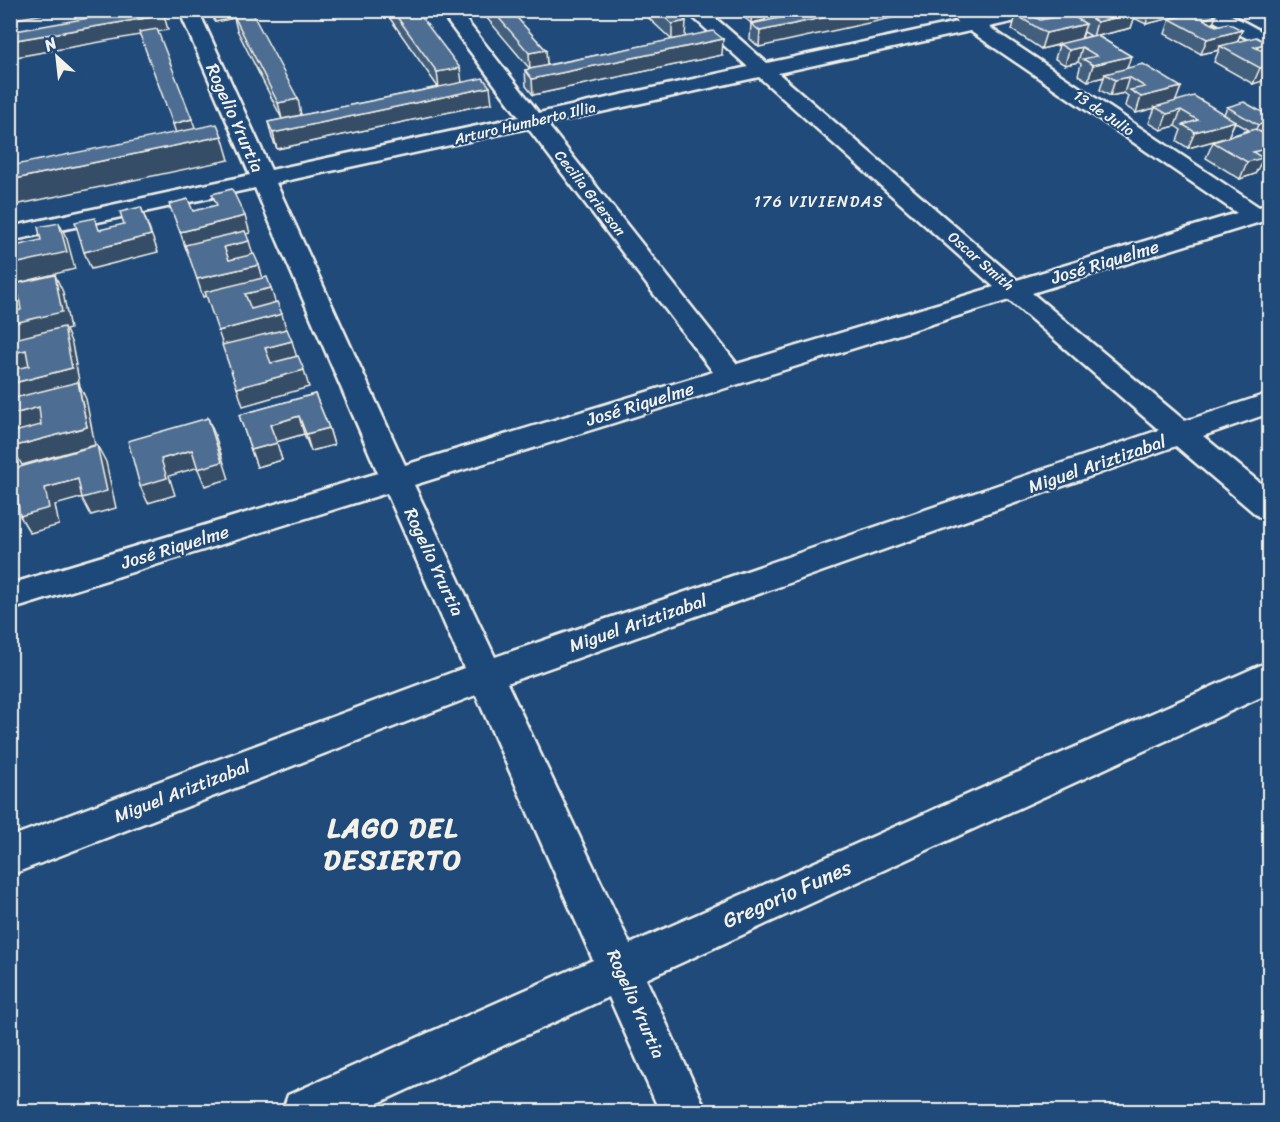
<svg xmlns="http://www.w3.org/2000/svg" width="1280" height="1122" font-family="Sriracha,sans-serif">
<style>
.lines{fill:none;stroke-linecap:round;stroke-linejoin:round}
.minor-casing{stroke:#f4f1e8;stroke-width:5}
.minor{fill:#1f4a7a;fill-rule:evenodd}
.wall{fill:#425f7e;stroke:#f4f1e8;stroke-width:1.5;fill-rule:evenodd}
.shaded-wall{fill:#364d66;stroke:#f4f1e8;stroke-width:1.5}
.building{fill:#4d6e92;stroke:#f4f1e8;stroke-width:1.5}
.labels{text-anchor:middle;stroke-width:4.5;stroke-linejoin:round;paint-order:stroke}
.far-street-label{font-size:15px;fill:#f4f1e8;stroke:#1f4a7a}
.far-neighbourhood-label{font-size:16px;letter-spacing:1.5px;fill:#f4f1e8;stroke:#1f4a7a}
.street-label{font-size:18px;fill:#f4f1e8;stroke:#1f4a7a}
.near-street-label{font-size:21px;fill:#f4f1e8;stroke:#1f4a7a}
.near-district-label{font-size:28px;font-weight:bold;letter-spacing:1.5px;fill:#f4f1e8;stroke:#1f4a7a}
</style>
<rect width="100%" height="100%" fill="#1f4a7a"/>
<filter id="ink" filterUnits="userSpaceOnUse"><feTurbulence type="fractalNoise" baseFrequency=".0167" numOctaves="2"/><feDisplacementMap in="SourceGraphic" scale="12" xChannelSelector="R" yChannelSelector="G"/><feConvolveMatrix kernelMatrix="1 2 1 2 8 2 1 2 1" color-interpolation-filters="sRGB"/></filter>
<g filter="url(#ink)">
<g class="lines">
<!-- minor casing -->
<g class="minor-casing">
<g id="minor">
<path d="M179,10H198L271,170L519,117L439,10H458L539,113L748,67L685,10H706L767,63L957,22L954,18L956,14L963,12L976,18L1012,10H1049L1047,14L989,27L1259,207L1270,204V219L1032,293L1185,421L1270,393V413L1203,436L1270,491V520L1259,517L1176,446L507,683L630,944L1270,661V693L646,979L707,1112H660L609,997L359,1112H282L288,1095L593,960L476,695L10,875V837L464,668L387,493L10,610V584L378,473L255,188L10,241V227L250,175ZM970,31L1237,213L1017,280L778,73ZM759,77L994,287L737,364L547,124ZM528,128L713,372L405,465L276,183ZM1009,300L1159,430L495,657L414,485Z"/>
<path d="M1198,10H1222L1270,36V50L1200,14Z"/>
</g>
</g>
<!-- minor -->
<use href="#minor" class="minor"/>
</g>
<!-- wall -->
<g class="wall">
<path d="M210,10H278L253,15L301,115L282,119L237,30L234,18L215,22Z"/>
<path d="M384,10H416L462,82L492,103L277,149L272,138L268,122L438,87Z"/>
<path d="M480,10H510L546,50L547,65L672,40L640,10H674L685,37L722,55L533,95L526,86L525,70L530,69Z"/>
<path d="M735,10H766L765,20L751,23Z"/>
<path d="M817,10L759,47L750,39L751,24Z"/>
<path d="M1044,10H1063L1065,11V10H1185L1183,15L1146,24L1134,18L1131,28L1098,36L1131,56L1127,68L1181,87L1175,101L1224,114L1227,107L1269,116L1261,132L1269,137V169L1261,164H1260L1255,174L1240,179L1206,158L1213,142L1226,137L1188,148L1177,141L1181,130L1175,126L1161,130L1149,123L1155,108L1136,113L1125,106L1128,96L1124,93L1110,96L1100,90L1104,77L1088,81L1078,75L1081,64L1078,62L1065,65L1055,59L1059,45L1041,49L1012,30L1016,15L1040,20H1042ZM1084,32L1091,36L1082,38ZM1235,122L1249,130L1228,137Z"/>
<path d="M1170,19L1213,24L1216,26L1242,30L1237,42L1267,43L1264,52L1268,54L1253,84L1214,62L1219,50L1201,54L1165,34Z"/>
<path d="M315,394L329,428L334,445L311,451L304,434L276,442L282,460L257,467L239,415Z"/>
</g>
<!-- shaded-wall -->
<g class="shaded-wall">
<path d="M10,10H67L10,20Z"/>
<path d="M212,10H278L235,18L233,14L234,18L215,22Z"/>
<path d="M752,10H766L765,20L751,23Z"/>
<path d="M860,10H928L759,47L760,31Z"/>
<path d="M1150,10H1185L1183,15L1146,24Z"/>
<path d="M1136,13L1131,28L1093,37L1097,22Z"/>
<path d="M164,15L168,30L10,58V41Z"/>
<path d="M1216,16L1210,31L1197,34L1203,19Z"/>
<path d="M686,21L685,37L672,40V24Z"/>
<path d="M1086,24L1081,39L1041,49L1046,33Z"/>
<path d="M1242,30L1236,45L1220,46L1219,50L1201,54L1207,39Z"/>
<path d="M723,39L722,55L533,95L532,79Z"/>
<path d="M1267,43L1261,59L1248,62L1254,47Z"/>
<path d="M1082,47L1078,62L1065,65L1069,50Z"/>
<path d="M546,50L547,66L530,69L529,53Z"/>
<path d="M1131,56L1126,71L1105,74L1104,77L1088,81L1093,65Z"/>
<path d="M1269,65V79L1253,84L1260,68Z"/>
<path d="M460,68L462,83L439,88L437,72Z"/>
<path d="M1129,77L1124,93L1110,96L1115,80Z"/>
<path d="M490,87L492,103L277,149L273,133Z"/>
<path d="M1181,87L1175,103L1155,107V108L1136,113L1141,97Z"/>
<path d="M298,99L301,115L282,119L278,103Z"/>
<path d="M1181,110L1175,126L1161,130L1167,114Z"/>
<path d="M192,119L198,136L178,140L173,124Z"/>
<path d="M1235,121L1228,137L1188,148L1195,132Z"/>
<path d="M1269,122V129L1254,134L1258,125Z"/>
<path d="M10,126L19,174L10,175Z"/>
<path d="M222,136L229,160L10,206V180Z"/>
<path d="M1269,147L1255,174L1240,179L1247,162L1253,152Z"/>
<path d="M141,207L158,252L91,269L84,252L151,235Z"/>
<path d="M245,216L250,233L186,249L180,232Z"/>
<path d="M59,223L67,239L75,269L10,285V265L15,246L12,233L20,250L23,262Z"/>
<path d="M249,241L254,258L230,264L224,247Z"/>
<path d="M259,265L264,282L203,297L197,279Z"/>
<path d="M55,275L63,292L70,329L66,330L72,344L80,386L86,399L95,445L22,465L12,447L87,427L79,386L10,403V384L72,368L10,344V324Z"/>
<path d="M271,288L276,305L251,311L245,294Z"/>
<path d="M19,296L28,313L10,317V297Z"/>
<path d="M282,314L287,332L224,348L218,331Z"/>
<path d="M292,341L297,358L270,365L265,348Z"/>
<path d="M26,350L35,367L10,373V354Z"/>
<path d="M304,370L309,387L243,406L237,388Z"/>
<path d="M39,407L48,424L18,432L10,420V415Z"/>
<path d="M299,416L304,434L276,442L270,425Z"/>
<path d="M208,418L215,435L229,479L205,486L198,469Z"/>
<path d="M329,428L334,445L311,451L306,434Z"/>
<path d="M277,443L282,460L257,467L251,450Z"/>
<path d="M97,445L106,462L116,508L91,515L82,498Z"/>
<path d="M192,450L199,467L169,476L175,495L148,503L140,486L161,459Z"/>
<path d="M78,479L87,496L55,505L59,525L30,533L20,516L45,488Z"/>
</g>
<!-- building -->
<g class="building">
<path d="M133,10H162L164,15L10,41V32Z"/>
<path d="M392,10H416L460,68L437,72Z"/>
<path d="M492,10H510L546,50L529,53Z"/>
<path d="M657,10H674L686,21L672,24Z"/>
<path d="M817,10H860L760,31L751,24Z"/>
<path d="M1047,10H1063L1086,24L1046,33L1016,15L1028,13L1040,20L1057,17Z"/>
<path d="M1077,10H1132L1136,13L1097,22Z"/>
<path d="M1206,10L1216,16L1203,19L1216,26L1228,23L1242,30L1207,39L1170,19Z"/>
<path d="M251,11L298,99L278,103L233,14Z"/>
<path d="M157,29L192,119L173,124L139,32Z"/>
<path d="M713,31L723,39L532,79L525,70Z"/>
<path d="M1096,35L1131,56L1093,65L1083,59L1097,56L1082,47L1069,50L1059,44Z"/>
<path d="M1256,37L1267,43L1254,47L1269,54V65L1260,68L1220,46Z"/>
<path d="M1143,64L1181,87L1141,97L1130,90L1145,87L1129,77L1115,80L1105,74Z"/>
<path d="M483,78L490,87L273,133L268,122Z"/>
<path d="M1194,96L1235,121L1195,132L1183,125L1198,120L1181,110L1167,114L1155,107Z"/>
<path d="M1244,102L1269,116V122L1258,125L1227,107Z"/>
<path d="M217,124L222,136L10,180V166Z"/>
<path d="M1255,129L1269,137V148L1253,152L1263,158L1247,162L1213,142Z"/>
<path d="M232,189L245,216L180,232L169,204L188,199L193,211L217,205L212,194Z"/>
<path d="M141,207L151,235L84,252L75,222L95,218L99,230L124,224L120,212Z"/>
<path d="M59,223L67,252L10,265V234L12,233L15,246L41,240L38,227Z"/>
<path d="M245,231L249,241L224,247L229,260L254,254L259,265L197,279L185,245Z"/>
<path d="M55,275L62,312L10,324V312L21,310L19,296L10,297V285Z"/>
<path d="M267,277L271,288L245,294L251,309L277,302L282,314L218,331L205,292Z"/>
<path d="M64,327L72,368L10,384V370L29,366L26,350L10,354V340Z"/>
<path d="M287,329L292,341L265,348L271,363L298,356L304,370L237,388L222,345Z"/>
<path d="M78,382L87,427L12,447L10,433L41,425L39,407L10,415V399Z"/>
<path d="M315,394L329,428L306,434L299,416L270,425L277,443L251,450L239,415Z"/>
<path d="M208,418L222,462L198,469L192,450L161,459L167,478L140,486L128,441Z"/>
<path d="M97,445L107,491L82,498L78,479L45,488L49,508L20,516L13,469Z"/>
</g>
</g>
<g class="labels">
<!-- far-street labels -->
<g class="far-street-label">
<text transform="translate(1104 113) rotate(34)" y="5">13 de Julio</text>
<text transform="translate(525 123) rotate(-13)" y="5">Arturo Humberto Illia</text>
<text transform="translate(590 193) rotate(52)" y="5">Cecilia Grierson</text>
<text transform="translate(981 261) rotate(41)" y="5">Oscar Smith</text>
</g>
<!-- far-neighbourhood labels -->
<g class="far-neighbourhood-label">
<text x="819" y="207">176 VIVIENDAS</text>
</g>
<!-- street labels -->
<g class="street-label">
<text transform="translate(235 118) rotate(66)" y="6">Rogelio Yrurtia</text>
<text transform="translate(1105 262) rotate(-17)" y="6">José Riquelme</text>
<text transform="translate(640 404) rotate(-17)" y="6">José Riquelme</text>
<text transform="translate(1097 464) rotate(-19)" y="6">Miguel Ariztizabal</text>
<text transform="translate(175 547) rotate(-17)" y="6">José Riquelme</text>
<text transform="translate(434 562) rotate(65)" y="6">Rogelio Yrurtia</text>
<text transform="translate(638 623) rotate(-19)" y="6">Miguel Ariztizabal</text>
<text transform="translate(182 791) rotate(-21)" y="6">Miguel Ariztizabal</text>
<text transform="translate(636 1004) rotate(66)" y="6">Rogelio Yrurtia</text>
</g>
<!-- near-street labels -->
<g class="near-street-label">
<text transform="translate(787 894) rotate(-24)" y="7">Gregorio Funes</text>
</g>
<!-- near-district labels -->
<g class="near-district-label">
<text x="393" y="837">LAGO DEL<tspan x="393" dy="32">DESIERTO</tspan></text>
</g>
</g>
<!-- margin -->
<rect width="1280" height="1122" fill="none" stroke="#1f4a7a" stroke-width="36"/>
<rect x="18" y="18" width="1244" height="1086" fill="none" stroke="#f4f1e8" stroke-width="2" filter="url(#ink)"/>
<!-- north arrow -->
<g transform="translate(57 57) rotate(333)" stroke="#1f4a7a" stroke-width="4.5" paint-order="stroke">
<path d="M0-4.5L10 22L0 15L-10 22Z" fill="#f4f1e8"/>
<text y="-9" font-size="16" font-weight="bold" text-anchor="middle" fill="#f4f1e8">N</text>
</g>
</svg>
